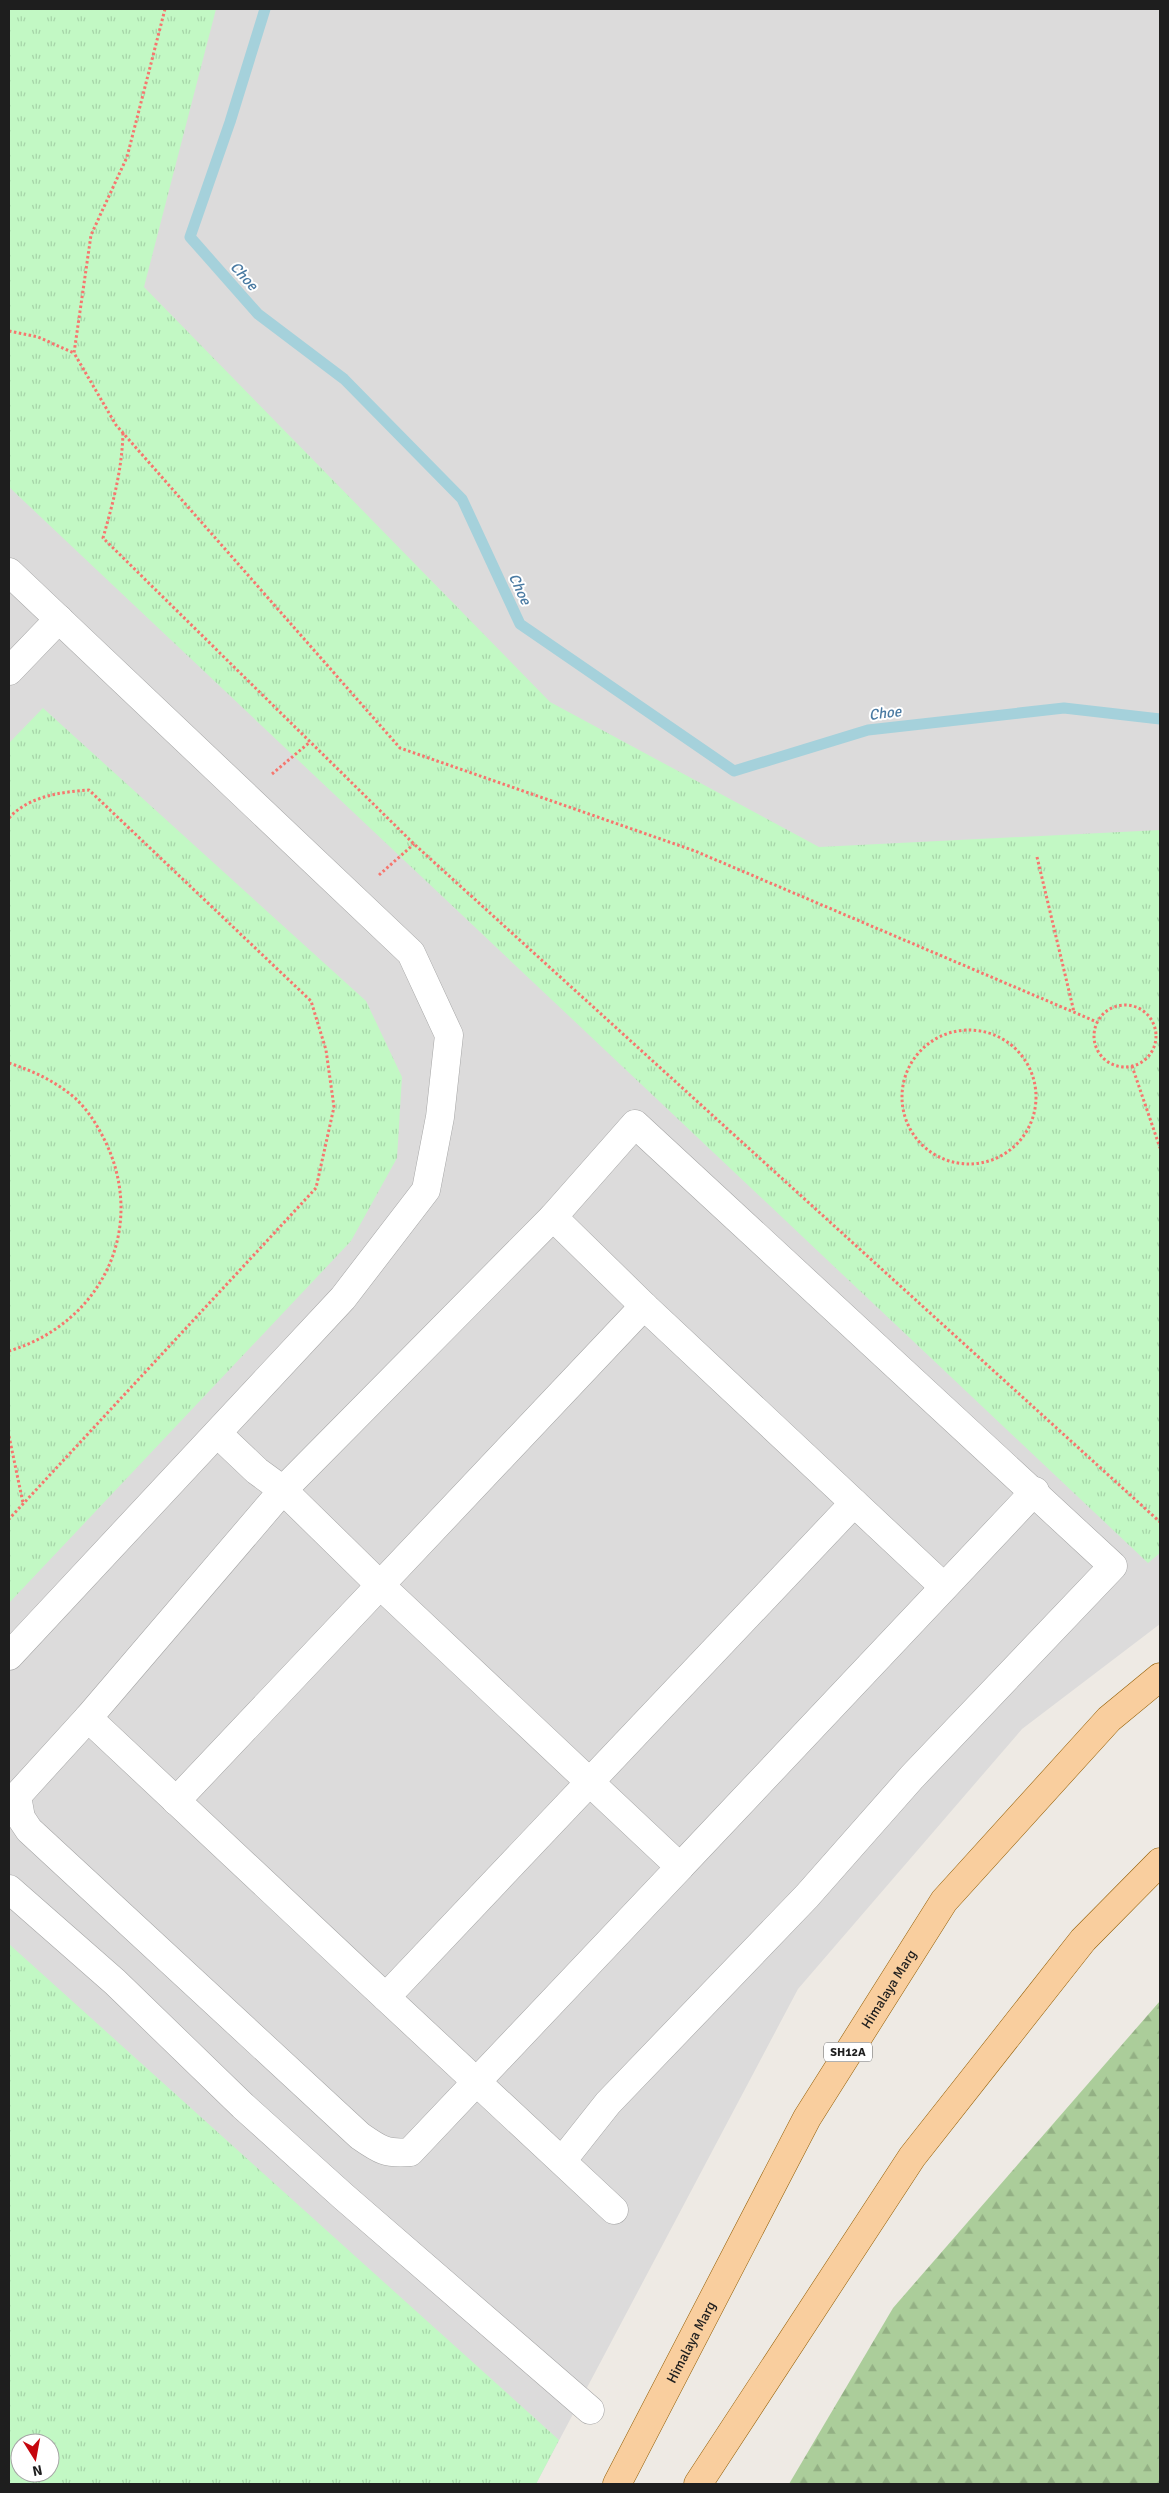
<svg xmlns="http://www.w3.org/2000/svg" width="1169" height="2493" font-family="Signika,sans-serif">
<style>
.residential{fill:#dcdbdb;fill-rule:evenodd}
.forest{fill:url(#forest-firs)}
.park{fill:url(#park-tufts);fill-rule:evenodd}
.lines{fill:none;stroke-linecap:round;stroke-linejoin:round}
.stream{stroke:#a5d1db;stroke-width:11}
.minor-casing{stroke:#a5a5a5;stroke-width:29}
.tertiary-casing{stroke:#a5a5a5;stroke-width:29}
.primary-casing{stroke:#935e04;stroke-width:29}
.path{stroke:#f6766e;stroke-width:3;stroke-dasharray:2.5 2.5;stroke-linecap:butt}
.minor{stroke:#fff;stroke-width:28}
.tertiary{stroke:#fff;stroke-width:28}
.primary{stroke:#f9ce9e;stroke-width:28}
.labels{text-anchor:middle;stroke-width:4;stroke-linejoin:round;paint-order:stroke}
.shield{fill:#fff;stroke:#626262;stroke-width:1}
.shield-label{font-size:12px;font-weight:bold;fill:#1e1e1e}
.street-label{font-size:14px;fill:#1e1e1e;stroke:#fff}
.water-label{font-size:15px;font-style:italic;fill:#4a7aa2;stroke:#fff}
</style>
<defs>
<pattern id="forest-firs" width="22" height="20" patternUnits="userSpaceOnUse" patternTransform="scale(1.25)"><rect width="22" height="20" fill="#abcd9a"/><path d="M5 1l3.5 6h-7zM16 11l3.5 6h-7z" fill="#93b084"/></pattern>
<pattern id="park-tufts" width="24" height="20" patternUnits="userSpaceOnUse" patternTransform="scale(1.25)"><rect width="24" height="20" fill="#c2f8c4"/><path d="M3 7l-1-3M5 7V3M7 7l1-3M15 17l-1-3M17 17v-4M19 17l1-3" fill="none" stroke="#a6d4a8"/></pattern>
</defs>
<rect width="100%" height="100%" fill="#eeeae4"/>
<!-- residential -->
<path class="residential" d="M9,9H1160V1624L1022,1729L798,1989L536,2484H9ZM20,2443H50V2473H20Z"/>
<!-- forest -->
<path class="forest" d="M1160,2001V2484H789L893,2308Z"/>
<!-- park -->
<g class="park">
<path d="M9,9H216L144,287L550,702L819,847L1160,830V1553L1148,1563L9,487Z"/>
<path d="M43,708L366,1001L402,1077L397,1158L351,1241L9,1603V743Z"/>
<path d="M9,1944L559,2440L536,2484H9ZM20,2443H50V2473H20Z"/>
</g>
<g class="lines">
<!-- stream -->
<path class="stream" d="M265,9L230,122L190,237L258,314L344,379L462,499L520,624L734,771L868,730L1064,708L1160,719"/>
<!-- minor casing -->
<g class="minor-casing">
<g id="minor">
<path d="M9,671L59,619"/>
<path d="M553,1217L644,1306L944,1587"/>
<path d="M88,1718L17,1796L21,1818L29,1830L360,2136C380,2150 386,2154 410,2152L680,1867L380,1585L283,1490L257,1471L218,1434"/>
<path d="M176,1801L644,1306"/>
<path d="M680,1867L1035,1491"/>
<path d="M9,1889L115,1982L243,2106L344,2197L590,2410"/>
<path d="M386,1997L854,1503"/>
<path d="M562,2161L608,2103L807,1896L912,1777L1113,1566L635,1124L553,1217L283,1490L88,1718C263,1882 438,2047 614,2210"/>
</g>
</g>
<!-- tertiary casing -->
<g class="tertiary-casing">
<path id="tertiary" d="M9,572L411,953L449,1035L440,1117L426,1190L343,1298L9,1656"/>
</g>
<!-- primary casing -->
<g class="primary-casing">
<g id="primary">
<path id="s1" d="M617,2484L807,2118L944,1901L1109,1719L1160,1677"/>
<path d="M698,2484L912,2157L1083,1940L1160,1862"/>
</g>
</g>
<!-- path -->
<g class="path">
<path d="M165,9L127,157L91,235L74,353L116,425L400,748L695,851L1097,1022"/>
<path d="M9,331L38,337L74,353"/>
<path d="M123,433C122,470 113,503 103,538L414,844L1160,1522"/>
<path d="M272,774L310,742"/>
<path d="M9,818C29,796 61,792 89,790L311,1001L326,1050L334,1107L316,1188L9,1519"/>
<path d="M1037,857L1074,1012"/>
<path d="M379,875L414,844"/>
<circle cx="1125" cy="1036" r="31"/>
<circle cx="969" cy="1097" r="67"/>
<path d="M9,1063C33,1071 55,1081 75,1098C91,1113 102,1133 110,1152C144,1238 96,1325 9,1351"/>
<path d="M1132,1066L1160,1148"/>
<path d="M9,1436L23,1503"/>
</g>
<!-- minor -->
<use href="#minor" class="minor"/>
<!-- tertiary -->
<use href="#tertiary" class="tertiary"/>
<!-- primary -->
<use href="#primary" class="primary"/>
</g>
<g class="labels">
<!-- shield labels -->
<rect class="shield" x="824" y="2042.5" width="48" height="19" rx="4"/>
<g class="shield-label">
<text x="848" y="2056">SH12A</text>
</g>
<!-- street labels -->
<g class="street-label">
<text dy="5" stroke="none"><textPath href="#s1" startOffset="565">Himalaya Marg</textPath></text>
<text dy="5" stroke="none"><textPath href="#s1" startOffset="160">Himalaya Marg</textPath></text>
</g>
<!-- water labels -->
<g class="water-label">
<text transform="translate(244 276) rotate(48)" y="5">Choe</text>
<text transform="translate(520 589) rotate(65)" y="5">Choe</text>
<text transform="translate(885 713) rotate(-7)" y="5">Choe</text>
</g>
</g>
<!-- border -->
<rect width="1169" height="2493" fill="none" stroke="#1e1e1e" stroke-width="20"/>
<!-- north arrow -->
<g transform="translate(35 2458) rotate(169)"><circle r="24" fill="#ffffff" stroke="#a5a5a5"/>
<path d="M0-4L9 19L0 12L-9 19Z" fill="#c5060e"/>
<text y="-8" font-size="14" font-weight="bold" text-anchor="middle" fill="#1e1e1e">N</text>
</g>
</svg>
